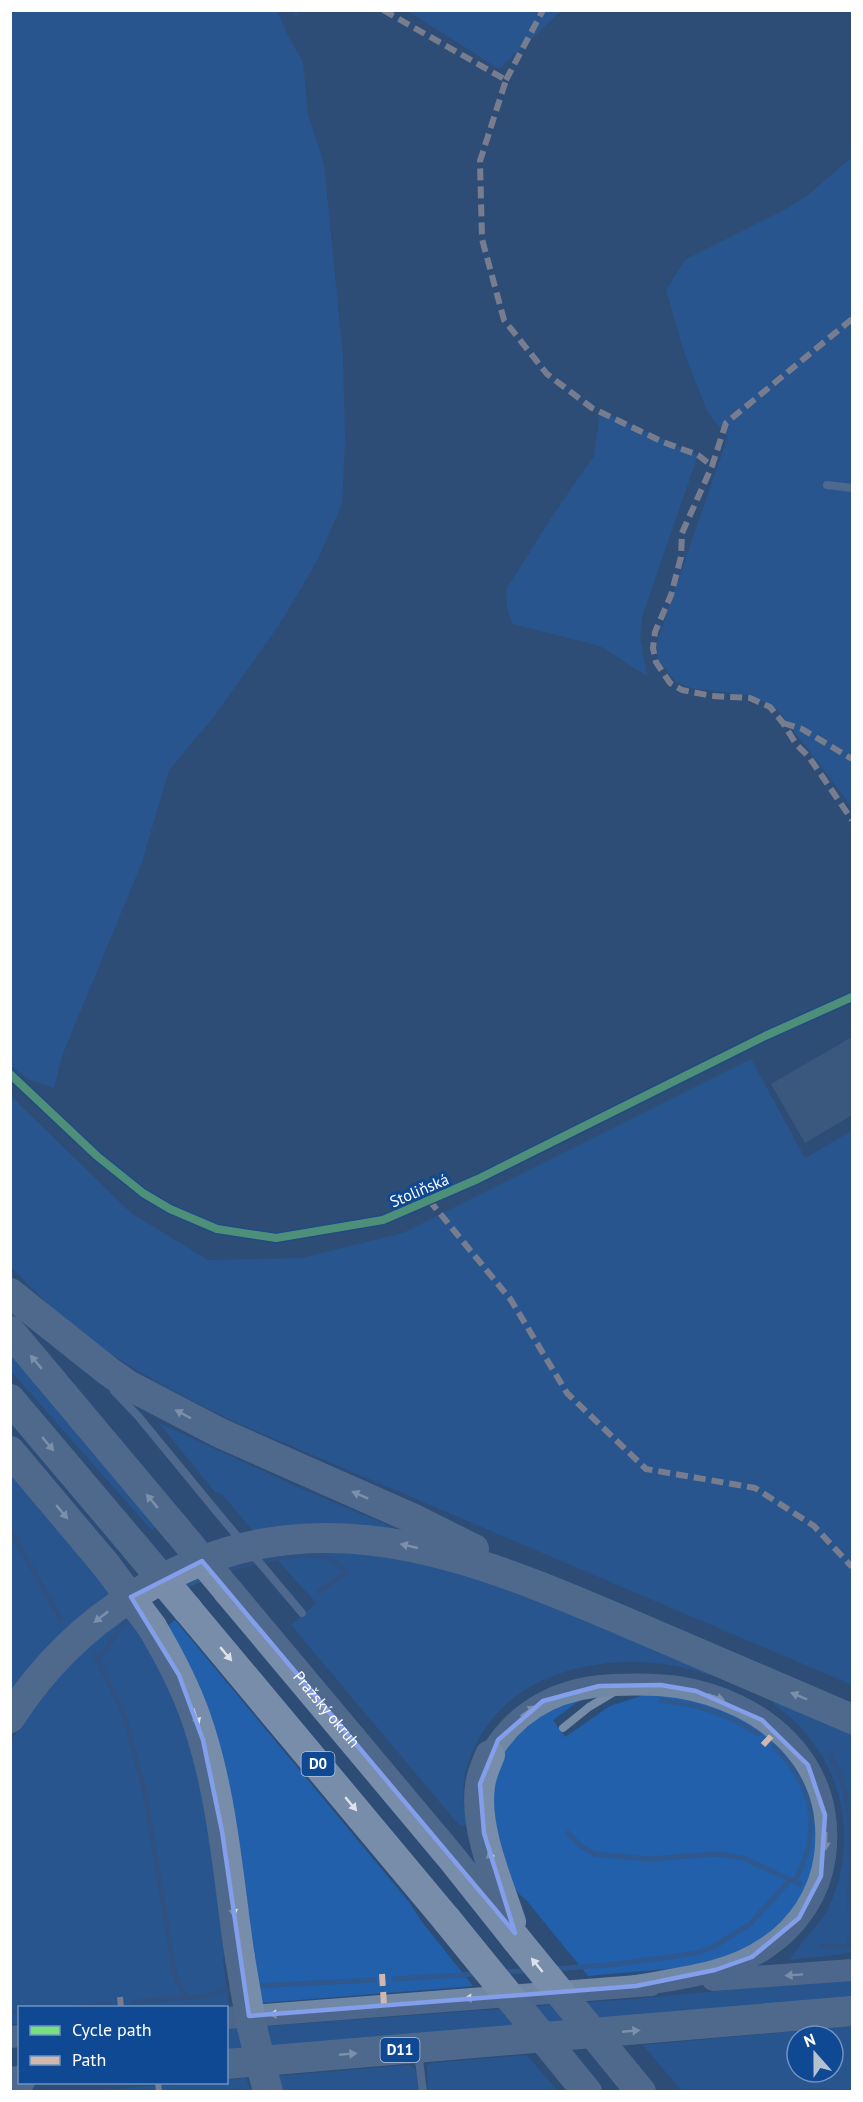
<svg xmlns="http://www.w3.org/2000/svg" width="863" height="2102" font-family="'PT Sans',sans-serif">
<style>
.green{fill:#2260ac;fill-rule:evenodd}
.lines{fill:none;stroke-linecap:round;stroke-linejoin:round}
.stream{stroke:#2f588f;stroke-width:5}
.building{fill:#4b6485}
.lane{stroke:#768da9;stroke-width:8}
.secondary{stroke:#7188a5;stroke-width:22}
.highway{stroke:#788da9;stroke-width:30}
.lane-bridge{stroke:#768da9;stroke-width:8}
.highway-bridge{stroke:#788da9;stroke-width:30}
.quiet{stroke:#d1b7ad;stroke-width:6;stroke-dasharray:12 6;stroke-linecap:butt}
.cycleway-casing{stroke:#0f4994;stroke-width:11}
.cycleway{stroke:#77e17e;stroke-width:8}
.oneway{fill:#dde2ea}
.oneway2{fill:#d4dbe4}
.marked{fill:none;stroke:#839eea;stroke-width:4.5;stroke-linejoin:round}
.labels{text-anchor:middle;stroke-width:6;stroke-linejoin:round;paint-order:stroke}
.shield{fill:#0f4994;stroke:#b7c8df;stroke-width:1.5}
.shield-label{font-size:15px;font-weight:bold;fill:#fff}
.street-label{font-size:16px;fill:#fff;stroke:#0f4994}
</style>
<rect width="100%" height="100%" fill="#2d4d76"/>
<!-- green -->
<g class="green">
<path d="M10,11H277L289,38L303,62L308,114L324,164L343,356L345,441L342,504L317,561L281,622L212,719L169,770L142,862L62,1056L54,1088L28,1079L10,1065Z"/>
<path d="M408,11H561L499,69Z"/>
<path d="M852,157V807L780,713L770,704L748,695L691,688L676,682L658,659L657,642L728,436L708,413L685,355L666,290L685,260L788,208L808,195Z"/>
<path d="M600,411L698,455L643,614L640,638L647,676L600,646L513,624L507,608L506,590L555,512L594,456Z"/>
<path d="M751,1059L805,1158L852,1131V1685L233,1421C186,1398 140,1374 96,1344C65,1322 37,1293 11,1267L10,1095L131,1213L208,1260L302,1258L403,1233Z"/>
<path d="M10,1353L156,1527L152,1531L11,1371Z"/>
<path d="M159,1423L300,1488L399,1530L254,1532L223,1495L215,1492Z"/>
<path d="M11,1470L82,1553L109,1594L52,1641L11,1690Z"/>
<path d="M305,1550L387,1554L503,1585L711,1672L709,1675C629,1647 515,1662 475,1746C462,1773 460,1797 468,1826L459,1825L291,1625L316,1603L272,1554Z"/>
<path d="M123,1614C133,1627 146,1640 154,1654C204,1734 211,1851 225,1943L223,1960L229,2005L201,2008H20L19,2024H11V1741L53,1678Z"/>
<path d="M175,1620L409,1902L422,1922L473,1986L262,2003L165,1628Z"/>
<path d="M650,1693L684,1696L740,1715L792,1757L814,1800L817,1860L806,1891L778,1928L740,1953L688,1967L588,1976L527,1901L518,1893L506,1875L493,1839V1771L523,1724L588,1694L553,1720L565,1737L610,1706Z"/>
<path d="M774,1698L852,1732V1953L790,1960C800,1941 818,1928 828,1909C863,1833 840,1752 774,1704Z"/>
<path d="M852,1978V2002L227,2055V2029L634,1999Z"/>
<path d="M852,2026V2091H682L643,2045ZM797,2036H833V2072H797Z"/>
<path d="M527,2055L558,2091H428L427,2066L431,2063Z"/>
<path d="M409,2065L415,2069L419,2091H282L278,2076Z"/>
<path d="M246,2078L251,2091H88L195,2083L226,2082L227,2080Z"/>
</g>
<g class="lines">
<!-- stream -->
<g class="stream">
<path d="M296,10V13"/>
<path d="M10,1530L61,1619"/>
<path d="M225,1571C247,1563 306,1549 328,1558C335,1561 341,1566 347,1572L319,1591"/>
<path d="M183,1587L204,1578"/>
<path d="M96,1656L123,1712L144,1788L175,1977L181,1989L189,1997"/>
<path d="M98,1660L124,1623L133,1616"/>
<path d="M661,1701C697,1703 728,1714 758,1734"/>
<path d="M774,1746C815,1788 822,1829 795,1881"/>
<path d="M830,1754C858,1808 851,1853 849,1911"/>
<path d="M568,1833L582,1847L595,1854L648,1859L718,1854L743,1858L800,1884"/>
<path d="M852,1916L849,1946H852"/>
<path d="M821,1946H849"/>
<path d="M555,1969L618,1964L669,1957L697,1953L713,1947L749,1925L791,1879"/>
<path d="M504,1972L528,1971"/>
<path d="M394,1979L477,1974"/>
<path d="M253,1986L374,1980"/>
<path d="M133,2002L204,1996L235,1988"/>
<path d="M73,2008L110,2004"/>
<path d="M10,2013L20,2012"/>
</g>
</g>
<!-- building -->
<path class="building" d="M852,1037V1115L805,1143L771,1084Z"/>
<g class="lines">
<!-- lane -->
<g class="lane">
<path d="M827,485L852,488"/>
<path d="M10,1074L97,1156L143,1193L170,1209L217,1229L276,1238L383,1220L478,1179L765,1036L852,997"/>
<path d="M114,1391L138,1416L221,1517"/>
<path d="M270,1575L302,1613"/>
<path d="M563,1728L589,1707L614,1692"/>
<path d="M418,2052L423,2092"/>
</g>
<!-- secondary -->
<g class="secondary">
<path d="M490,1755C517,1708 562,1687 614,1685C635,1684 657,1684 678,1687C764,1701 837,1762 825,1856C820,1894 798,1927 766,1948C728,1974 680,1978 636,1986"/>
<path d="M713,1980L852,1970"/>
<path d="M226,2018L651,1985"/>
<path d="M10,2037L20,2036"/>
</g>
<!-- highway -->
<g class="highway">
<path d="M10,1293L108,1371L128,1385L220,1433L414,1519L474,1549"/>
<path d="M10,1331L177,1530"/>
<path d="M10,1399L136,1548"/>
<path d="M10,1451L106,1565"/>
<path id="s1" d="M228,1591L450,1856L516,1939"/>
<path d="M188,1610L447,1920"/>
<path d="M152,1627C169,1656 185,1686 196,1718C223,1795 228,1878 240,1958"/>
<path d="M10,1718C42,1668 83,1627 133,1596C305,1486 466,1553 635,1626C708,1657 780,1688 852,1719"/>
<path d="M490,1755C486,1765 481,1775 480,1786C474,1829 498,1882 511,1922"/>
<path d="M226,2064L852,2011"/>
<path d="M10,2082L20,2081"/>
</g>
<!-- lane-bridge -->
<path class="lane-bridge" d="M221,1517L270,1575"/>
<!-- highway-bridge -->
<g class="highway-bridge">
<path d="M177,1530L228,1591"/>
<path d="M136,1548L188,1610"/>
<path d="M106,1565L152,1627"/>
<path d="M447,1920L587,2092"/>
<path d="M516,1939L641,2092"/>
<path d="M240,1958L251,2023L268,2092"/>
</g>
<!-- quiet -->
<g class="quiet">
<path d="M383,10L506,80L480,161L482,239L504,320L547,374L592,408L663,442L698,455L712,466"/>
<path d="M506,80L543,10"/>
<path d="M852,319L726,423L712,466L682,533L681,557L671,595L655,632L653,648L656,662L670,683L682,690L712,696L750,698L770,707L783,723L796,744L809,757L852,820"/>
<path d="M783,723L802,729L852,759"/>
<path d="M429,1200L511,1300L567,1393L646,1469L755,1488L814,1526L852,1567"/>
<path d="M763,1745L776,1731"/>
<path d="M382,1974L384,2005"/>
<path d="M120,1997L121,2008"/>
<path d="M158,2082L159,2092"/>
</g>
<!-- cycleway casing -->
<g class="cycleway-casing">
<path id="cycleway" d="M10,1074L97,1156L143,1193L170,1209L217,1229L276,1238L383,1220L478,1179L765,1036L852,997"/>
</g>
<!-- cycleway -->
<use href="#cycleway" class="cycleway"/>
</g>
<!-- one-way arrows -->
<defs><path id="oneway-solid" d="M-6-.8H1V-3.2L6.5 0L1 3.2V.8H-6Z" transform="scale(1.5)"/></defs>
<g class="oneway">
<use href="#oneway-solid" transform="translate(36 1362) rotate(-130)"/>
<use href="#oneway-solid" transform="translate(183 1414) rotate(-152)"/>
<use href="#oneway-solid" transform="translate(48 1444) rotate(50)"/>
<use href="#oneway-solid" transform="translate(360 1495) rotate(-156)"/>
<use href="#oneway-solid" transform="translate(152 1501) rotate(-130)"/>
<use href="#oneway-solid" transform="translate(62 1512) rotate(50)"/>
<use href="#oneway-solid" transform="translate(409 1546) rotate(-167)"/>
<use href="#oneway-solid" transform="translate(101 1617) rotate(142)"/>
<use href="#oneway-solid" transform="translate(226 1654) rotate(50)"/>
<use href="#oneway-solid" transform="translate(799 1696) rotate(-157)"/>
<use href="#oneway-solid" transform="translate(196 1717) rotate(71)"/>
<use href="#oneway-solid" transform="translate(351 1804) rotate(50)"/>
<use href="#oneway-solid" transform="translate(491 1859) rotate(-107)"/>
<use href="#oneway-solid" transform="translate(233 1908) rotate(82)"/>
<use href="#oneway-solid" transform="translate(537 1965) rotate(-129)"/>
<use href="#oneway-solid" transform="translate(631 2031) rotate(-5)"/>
<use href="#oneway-solid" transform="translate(348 2054) rotate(-5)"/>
</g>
<g class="oneway2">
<use href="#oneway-solid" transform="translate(716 1697) rotate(19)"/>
<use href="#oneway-solid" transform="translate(528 1711) rotate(-35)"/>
<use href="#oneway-solid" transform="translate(826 1841) rotate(92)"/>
<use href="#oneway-solid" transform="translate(794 1975) rotate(176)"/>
<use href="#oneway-solid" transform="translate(473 1998) rotate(176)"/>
<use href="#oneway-solid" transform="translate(278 2014) rotate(175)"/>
</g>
<!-- marked area -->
<path d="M0 0H863V2102H0ZM202,1561L515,1933L484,1833L480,1784L498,1740L543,1701L599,1686L661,1685L696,1691L762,1720L808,1765L825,1815L821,1876L799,1918L752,1957L715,1970L636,1986L249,2016L222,1831L203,1740L179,1675L131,1597Z" fill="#2d4d76" fill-opacity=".55" fill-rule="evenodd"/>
<path class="marked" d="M202,1561L515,1933L484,1833L480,1784L498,1740L543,1701L599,1686L661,1685L696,1691L762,1720L808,1765L825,1815L821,1876L799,1918L752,1957L715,1970L636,1986L249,2016L222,1831L203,1740L179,1675L131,1597Z"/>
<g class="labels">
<!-- shield labels -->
<g class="shield">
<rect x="301.5" y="1752" width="33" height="24" rx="4.5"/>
<rect x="380.5" y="2038" width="39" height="24" rx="4.5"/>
</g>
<g class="shield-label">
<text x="318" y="1769">D0</text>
<text x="400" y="2055">D11</text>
</g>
<!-- street labels -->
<g class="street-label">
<text transform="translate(419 1190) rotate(-23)" y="6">Stoliňská</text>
<text dy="6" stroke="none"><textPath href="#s1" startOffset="154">Pražský okruh</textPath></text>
</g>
</g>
<!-- border -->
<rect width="863" height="2102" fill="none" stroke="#ffffff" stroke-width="24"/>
<!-- legend -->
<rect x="18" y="2006" width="210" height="78" fill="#0f4994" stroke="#6f92bf" stroke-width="1.5"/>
<rect x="30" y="2026" width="30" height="9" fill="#77e17e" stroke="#6f92bf" stroke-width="1.5"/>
<text x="72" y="2036" font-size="18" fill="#ffffff">Cycle path</text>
<rect x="30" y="2056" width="30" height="9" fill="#d1b7ad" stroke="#6f92bf" stroke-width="1.5"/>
<text x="72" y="2066" font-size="18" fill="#ffffff">Path</text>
<!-- north arrow -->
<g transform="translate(815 2054) rotate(339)"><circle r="28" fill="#0f4994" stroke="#6f92bf" stroke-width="1.5"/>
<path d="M0-4.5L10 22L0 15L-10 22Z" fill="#b6c1cf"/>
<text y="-9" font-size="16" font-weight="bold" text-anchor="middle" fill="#ffffff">N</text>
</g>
</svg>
